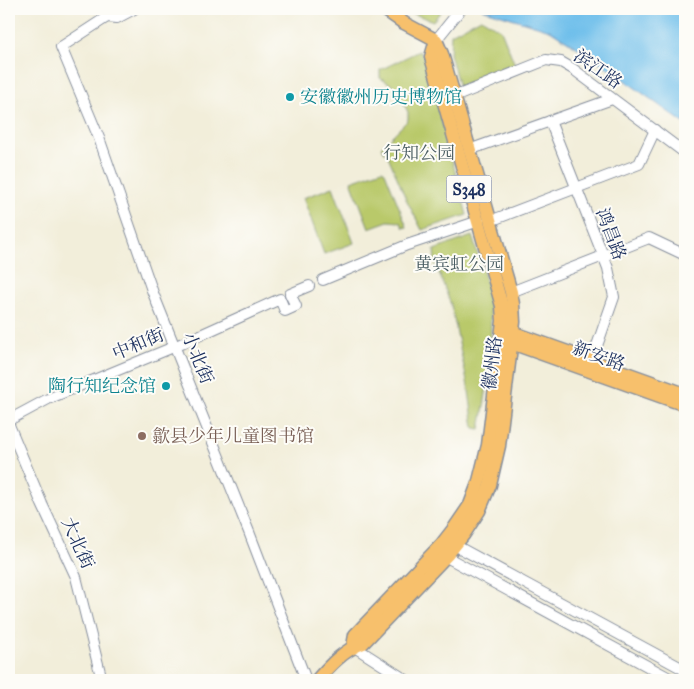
<svg xmlns="http://www.w3.org/2000/svg" width="694" height="689" font-family="'IM FELL Great Primer','Noto Serif SC',serif">
<style>
.green{fill:#b9c96b;stroke:#6a7c64}
.water{fill:#70bfeb;stroke:#4677a4}
.lines{fill:none;stroke-linecap:round;stroke-linejoin:round}
.minor-casing{stroke:#868e9c;stroke-width:12}
.major-casing{stroke:#868e9c;stroke-width:15}
.minor{stroke:#fff;stroke-width:10}
.major{stroke:#f7c06c;stroke-width:12}
.culture-dot{fill:#0f9aa8;stroke:#fdfcf7;stroke-width:2}
.education-dot{fill:#8d6e63;stroke:#fdfcf7;stroke-width:2}
.labels{text-anchor:middle;stroke-width:4;stroke-linejoin:round;paint-order:stroke}
.shield{fill:#fdfcf7;stroke:#5f6c8c;stroke-width:1}
.shield-label{font-size:16px;font-weight:bold;fill:#1b2f5e}
.street-label{font-size:18px;fill:#1b2f5e;stroke:#fdfcf7}
.culture-label{font-size:18px;fill:#0d838f;stroke:#fdfcf7;text-anchor:start}
.park-label{font-size:18px;fill:#4a5d62;stroke:#fdfcf7}
.education-label{font-size:18px;fill:#785e54;stroke:#fdfcf7;text-anchor:start}
</style>
<rect width="100%" height="100%" fill="#fdfcf7"/>
<filter id="ink" filterUnits="userSpaceOnUse"><feTurbulence type="fractalNoise" baseFrequency=".02" numOctaves="2"/><feDisplacementMap in="SourceGraphic" scale="10" xChannelSelector="R" yChannelSelector="G"/><feConvolveMatrix kernelMatrix="1 2 1 2 8 2 1 2 1" color-interpolation-filters="sRGB"/></filter>
<filter id="wash" filterUnits="userSpaceOnUse"><feTurbulence type="fractalNoise" baseFrequency=".0096" numOctaves="4" result="noise"/><feDisplacementMap in="SourceGraphic" scale="20" xChannelSelector="R" yChannelSelector="G"/><feGaussianBlur stdDeviation="1.12" result="paint"/><feColorMatrix in="noise" values="0 0 0 0 0 0 0 0 0 0 0 0 0 0 0 0 0 1.4 0 .05"/><feComposite in="paint" operator="in"/></filter>
<g filter="url(#wash)">
<rect width="100%" height="100%" fill="#f2eeda"/>
<!-- green -->
<g class="green">
<path d="M401,9H443L433,21Z"/>
<path d="M481,18L501,30L516,67L459,87L450,54L451,34Z"/>
<path d="M419,51L424,57L467,215L422,230L406,199L388,156L381,147L408,120V112L394,86L380,78V70Z"/>
<path d="M382,170L385,172L407,227L404,228L400,222L388,221L369,228L351,181Z"/>
<path d="M333,187L354,243L324,254L303,198Z"/>
<path d="M472,236C478,256 487,278 489,299C494,342 488,387 480,429L474,428L469,391L451,305L435,262L434,250Z"/>
</g>
<!-- water -->
<path class="water" d="M482,9H685V124L598,61L550,30Z"/>
</g>
<g filter="url(#ink)">
<g class="lines">
<!-- minor casing -->
<g class="minor-casing">
<g id="minor">
<path d="M102,9L107,17L117,18L134,9"/>
<path d="M107,17L61,47L99,138L153,293L249,532L306,680"/>
<path d="M436,40L461,9"/>
<path d="M454,97L546,60L561,62L573,69L685,153"/>
<path d="M550,121L608,268L614,297L592,360"/>
<path d="M469,150L612,99"/>
<path d="M490,221L639,164L655,130"/>
<path d="M323,280L407,245L479,221"/>
<path d="M511,292L649,238L685,255"/>
<path d="M9,420L48,399L176,346L280,299L285,311L296,306L290,294L309,286"/>
<path d="M9,425L42,504L76,577L102,680"/>
<path d="M449,542L685,670"/>
<path d="M441,554L673,680"/>
<path d="M353,646L406,680"/>
</g>
</g>
<!-- major casing -->
<g class="major-casing">
<g id="major">
<path d="M506,330L685,394"/>
<path d="M506,341L685,405"/>
<path d="M353,646L355,635L441,545L455,527L470,505L479,481L488,445L503,321L502,306L431,57L436,40"/>
<path d="M317,680C330,665 344,650 363,643L448,554L464,534L479,511L490,485L499,446L514,322L513,304L511,292L442,54L436,40L404,23L384,9"/>
</g>
</g>
<!-- minor -->
<use href="#minor" class="minor"/>
<!-- major -->
<use href="#major" class="major"/>
</g>
</g>
<!-- markers -->
<g class="culture-dot">
<circle cx="290" cy="97" r="5"/>
<circle cx="166" cy="386" r="5"/>
</g>
<circle class="education-dot" cx="142" cy="436" r="5"/>
<g class="labels">
<!-- shield labels -->
<rect class="shield" x="446.5" y="175.5" width="45" height="27" rx="4"/>
<g class="shield-label">
<text x="469" y="195">S348</text>
</g>
<!-- street labels -->
<g class="street-label">
<text transform="translate(598 69) rotate(35)" y="6">滨江路</text>
<text transform="translate(611 234) rotate(69)" y="6">鸿昌路</text>
<text transform="translate(138 344) rotate(-23)" y="6">中和街</text>
<text transform="translate(599 356) rotate(20)" y="6">新安路</text>
<text transform="translate(198 358) rotate(68)" y="6">小北街</text>
<text transform="translate(492 363) rotate(-83)" y="6">徽州路</text>
<text transform="translate(78 543) rotate(66)" y="6">大北街</text>
</g>
<!-- culture labels -->
<g class="culture-label">
<text x="300" y="103">安徽徽州历史博物馆</text>
<text x="156" y="392" text-anchor="end">陶行知纪念馆</text>
</g>
<!-- park labels -->
<g class="park-label">
<text x="419" y="159">行知公园</text>
<text x="459" y="270">黄宾虹公园</text>
</g>
<!-- education labels -->
<g class="education-label">
<text x="152" y="442">歙县少年儿童图书馆</text>
</g>
</g>
<!-- margin -->
<rect width="694" height="689" fill="none" stroke="#fdfcf7" stroke-width="30"/>
</svg>
